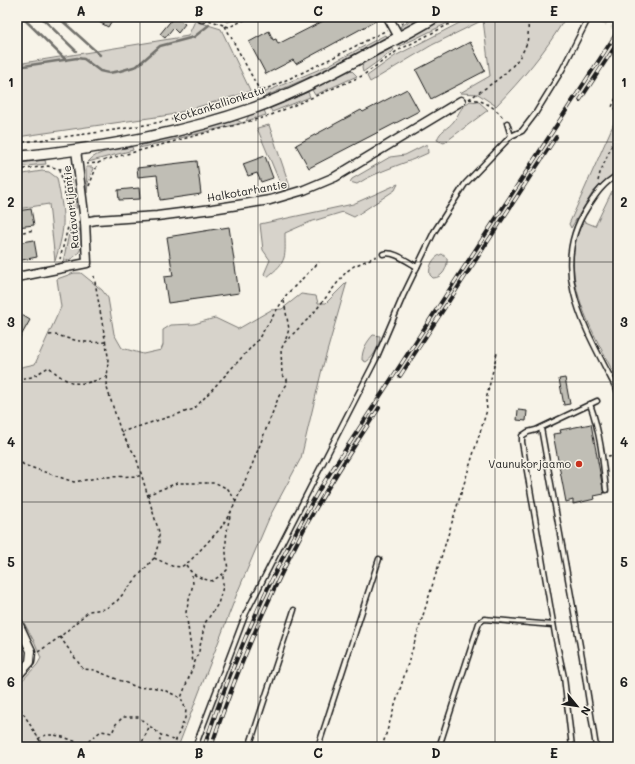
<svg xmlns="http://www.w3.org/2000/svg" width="635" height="764" font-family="Mali,sans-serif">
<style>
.green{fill:#d7d3cb;stroke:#7a7874}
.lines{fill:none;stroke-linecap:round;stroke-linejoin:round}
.stream{stroke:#72716c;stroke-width:2.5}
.building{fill:#c0beb5;stroke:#1c1c1c}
.tertiary-tunnel{stroke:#d6d3c9;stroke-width:10;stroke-dasharray:10 5;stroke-linecap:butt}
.service-casing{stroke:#1c1c1c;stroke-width:7}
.minor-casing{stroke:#1c1c1c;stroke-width:11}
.tertiary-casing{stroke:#1c1c1c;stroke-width:13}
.path{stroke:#1c1c1c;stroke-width:1.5;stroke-dasharray:3 3;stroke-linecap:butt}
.service{stroke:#f7f3e8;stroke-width:4}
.minor{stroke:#f7f3e8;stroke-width:8}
.tertiary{stroke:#f7f3e8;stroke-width:10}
.rail-casing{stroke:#1c1c1c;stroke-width:4}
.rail{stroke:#f7f3e8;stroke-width:2.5;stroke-dasharray:8;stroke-linecap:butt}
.grid{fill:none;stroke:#1c1c1c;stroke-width:1;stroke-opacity:0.55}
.poi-dot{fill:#c8321e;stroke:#f7f3e8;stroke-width:1.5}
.labels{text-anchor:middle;stroke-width:3;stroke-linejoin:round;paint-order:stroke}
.street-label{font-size:11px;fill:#1c1c1c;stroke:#f7f3e8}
.poi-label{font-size:11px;fill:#1c1c1c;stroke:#f7f3e8;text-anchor:end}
.neatline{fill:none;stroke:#1c1c1c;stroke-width:1.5}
.grid-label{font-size:13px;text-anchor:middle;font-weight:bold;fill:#1c1c1c}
</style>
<rect width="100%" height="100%" fill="#f7f3e8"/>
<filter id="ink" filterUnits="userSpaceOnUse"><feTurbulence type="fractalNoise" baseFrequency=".025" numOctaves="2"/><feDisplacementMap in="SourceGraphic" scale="8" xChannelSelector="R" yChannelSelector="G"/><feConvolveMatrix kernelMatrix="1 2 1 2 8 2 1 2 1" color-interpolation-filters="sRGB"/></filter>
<g filter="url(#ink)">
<!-- green -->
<g class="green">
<path d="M215,17H242L228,22Z"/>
<path d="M418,17H427L404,29L399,27Z"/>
<path d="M448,17H460L398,47L397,45Z"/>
<path d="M471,17H558L564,20C545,52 522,79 496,106L478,94L460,93L490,76L483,20L432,45L370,82L367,76L395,56Z"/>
<path d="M195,21L221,29L250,90L249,92L170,115L17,137V64L188,36Z"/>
<path d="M385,35L387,39L328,69L264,97L263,93L327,66Z"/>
<path d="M392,47L394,50L363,72L362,68L363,63Z"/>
<path d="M351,70L357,76L315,95L312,90Z"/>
<path d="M308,92L310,97L272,112L270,108Z"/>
<path d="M470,101L479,102L488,110L444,143L437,140C440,130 448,129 454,121C461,111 458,110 470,101Z"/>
<path d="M264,110L266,115L246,121L249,115Z"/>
<path d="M618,114V170L593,192L571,228L569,224Z"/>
<path d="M237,120L242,123L139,148L142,145Z"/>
<path d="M269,125L290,187L283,190L257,128Z"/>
<path d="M427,144L428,153C405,164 379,170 357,184L350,182L352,179L390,157L405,155Z"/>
<path d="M132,147L133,150L88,162C97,150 118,150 132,147Z"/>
<path d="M45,160L46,164L17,167V163Z"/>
<path d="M86,167H92L93,168L88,183L87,193Z"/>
<path d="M69,170L77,208H72L64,172Z"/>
<path d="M42,171L49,172L57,178C64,215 67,224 55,261L49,204L17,209V175Z"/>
<path d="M398,184L395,190L354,217L343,212L310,222L285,233C285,257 288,261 267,277L264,274L270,260L263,250L260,224L353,204Z"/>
<path d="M612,191L618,195V382C594,332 555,276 583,221L595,226Z"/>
<path d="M78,227C87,244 81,257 63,262L70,229Z"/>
<path d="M442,254L447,258C448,267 443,278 433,278L430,275C428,267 433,257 442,254Z"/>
<path d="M74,273H81L102,290L108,298L114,334L122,348L143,354L161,350L163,345V330L171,325L194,324L215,318L238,329L271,310L282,309L301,294L316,296L318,303H326L347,282L322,369L301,458L270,516L238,591L178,747H17V686L37,665L41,658L35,643L17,610V368L35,364L61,307L57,279Z"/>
<path d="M373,335L380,336C379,346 375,356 366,362L362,360C362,350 366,343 373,335Z"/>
<path d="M17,635L21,655L17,668Z"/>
</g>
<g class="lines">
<!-- stream -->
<g class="stream">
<path d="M22,17L66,60"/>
<path d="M41,17L76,51"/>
<path d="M58,17L100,55"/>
<path d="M17,67L77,58L84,59L100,71L109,73L120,71L137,66L160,46L194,37L209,25"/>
</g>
</g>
<!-- building -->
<g class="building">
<path d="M102,17H114L108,27L99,22Z"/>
<path d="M174,17L185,24L178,33L173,28L165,38L160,34Z"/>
<path d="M331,17H383L296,64L293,60L266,74L249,42L269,31L273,40L276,39L278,44Z"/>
<path d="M470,42L485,71L431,99L416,70Z"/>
<path d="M407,89L419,111L309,168L296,145L361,110L363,112Z"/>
<path d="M265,156L273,178L261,182L257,173L248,176L243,164Z"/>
<path d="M197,161L201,194L160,200L157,175L138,177L137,168Z"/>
<path d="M139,188L140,199L119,200L118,190Z"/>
<path d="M31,209L34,225L17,227V211Z"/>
<path d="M229,227L239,293L168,303L164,277L173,276L167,237Z"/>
<path d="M34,240L37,257L17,261V243Z"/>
<path d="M17,312L30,320L17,343Z"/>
<path d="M565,378L570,404L564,405L559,379Z"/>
<path d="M518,410L527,411L526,421L517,420Z"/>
<path d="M591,424L604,494L594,496L595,499L573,504V500L566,502L553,434L561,433L560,430Z"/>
</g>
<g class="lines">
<!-- tertiary-tunnel -->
<path class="tertiary-tunnel" d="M599,17L618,26"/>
<!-- service casing -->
<g class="service-casing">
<g id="service">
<path d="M511,136L522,131L535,114L562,70L589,17"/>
<path d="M618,175C603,183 596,194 587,208C546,271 589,334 618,392"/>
<path d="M383,254C393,250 408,262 417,267"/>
<path d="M590,404C600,432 603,460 606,490"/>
<path d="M541,428L582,657L596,747"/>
<path d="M195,747L246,613L376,359L403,296L434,232L465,184L511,136L507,123"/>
<path d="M249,747L294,610"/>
<path d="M318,747L379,559"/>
<path d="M439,747L479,623L484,619L553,625"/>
<path d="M572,747L564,677L556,640L522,442V436L528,432L536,430L597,401"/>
</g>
</g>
<!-- minor casing -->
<g class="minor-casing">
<g id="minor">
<path d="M201,17L202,18"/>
<path d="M388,17L399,37"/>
<path d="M85,222L96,220L157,216L212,209L270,200L304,190L335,177L461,101"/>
<path d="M17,277L87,263L85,222L76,150"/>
<path d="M17,621L31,651L30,662L17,676"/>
</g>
</g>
<!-- tertiary casing -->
<g class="tertiary-casing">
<path id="tertiary" d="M17,157C97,149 178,135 254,108C293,94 330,74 366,55C389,42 413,31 435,17"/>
</g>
<!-- path -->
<g class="path">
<path d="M566,17L568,18"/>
<path d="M209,20L229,27L251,17"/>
<path d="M401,24L413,17"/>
<path d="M225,26L261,93"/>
<path d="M618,93L612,107L618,110"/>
<path d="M469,99C490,85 519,68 527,42C529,34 528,25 528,17"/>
<path d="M469,99C484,100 495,107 504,119"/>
<path d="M17,143C74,135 131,130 187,116C258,98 322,63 387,30"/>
<path d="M86,164L98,163L108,159L269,116L362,76L397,51L463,17"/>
<path d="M60,169L70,219L60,259"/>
<path d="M17,170L48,166L60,169L70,167"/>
<path d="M598,181L600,173L618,131"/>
<path d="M89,186L98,163"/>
<path d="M17,233L34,230"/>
<path d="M284,301L289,329L285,342"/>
<path d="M49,335C59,334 61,337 70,339C81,342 94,343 105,342"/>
<path d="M17,379L32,377L49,367C70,387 82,387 107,376"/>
<path d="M121,432L194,409L257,341L287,294L319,262"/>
<path d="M608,456L618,454"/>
<path d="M17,459L24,465L74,482L103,477L140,476"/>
<path d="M147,495L177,483H216L228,489L236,501"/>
<path d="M154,558L172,566L181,567L190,561L220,529L232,510L252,465L279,396L287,384V379L282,375L281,350L284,343L312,315L346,272L354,266L377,256"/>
<path d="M186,565C193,576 199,578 212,581L223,574L228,569C224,548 226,531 231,512"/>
<path d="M192,575L193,584L186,612L193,663"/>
<path d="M60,637L83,669L94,670L139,688L152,687L164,690L181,698"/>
<path d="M38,652L60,637L89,611L105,609L117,601L154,558L159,542V532L136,457L121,432L107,388L108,356L94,276"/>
<path d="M17,703L40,741L36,747"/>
<path d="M38,739C51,729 70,740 84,745L101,731L112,733L116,724L123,717H138L161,735L175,741"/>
<path d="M84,745L88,747"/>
<path d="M140,747L150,725"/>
<path d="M158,747L161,735"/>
<path d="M173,747L185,718L186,710L181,698L199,651L205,623L218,604L223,587V574"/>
<path d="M382,747L487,410L486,400L497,353"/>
</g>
<!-- service -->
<use href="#service" class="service"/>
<!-- minor -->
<use href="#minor" class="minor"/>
<!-- tertiary -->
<use href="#tertiary" class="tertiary"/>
<!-- rail casing -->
<g class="rail-casing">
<g id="rail">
<path d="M580,100L618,42"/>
<path d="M400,376L556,137"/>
<path d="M204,747C234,657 272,572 319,490L618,31"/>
<path d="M211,747C236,672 267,599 304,529C327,487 353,448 379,408"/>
</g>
</g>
<!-- rail -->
<use href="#rail" class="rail"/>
</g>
</g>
<!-- grid -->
<path class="grid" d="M140,17V747M258,17V747M377,17V747M495,17V747M17,142H618M17,262H618M17,382H618M17,502H618M17,622H618"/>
<!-- markers -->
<circle class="poi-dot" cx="579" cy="464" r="4"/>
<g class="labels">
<!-- street labels -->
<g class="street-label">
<text transform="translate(219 104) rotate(-18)" y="4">Kotkankallionkatu</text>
<text transform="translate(247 191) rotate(-10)" y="4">Halkotarhantie</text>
<text transform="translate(71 207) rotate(-96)" y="4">Ratavartijantie</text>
</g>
<!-- poi labels -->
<g class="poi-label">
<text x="571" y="468">Vaunukorjaamo</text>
</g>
</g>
<!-- margin -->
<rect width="635" height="764" fill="none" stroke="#f7f3e8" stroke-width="44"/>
<!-- north arrow -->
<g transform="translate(577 706) rotate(119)" stroke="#f7f3e8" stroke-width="3" paint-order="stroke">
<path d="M0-3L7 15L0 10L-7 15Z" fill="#1c1c1c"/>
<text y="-6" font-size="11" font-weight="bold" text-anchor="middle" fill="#1c1c1c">N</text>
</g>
<rect x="22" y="22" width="591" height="720" class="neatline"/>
<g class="grid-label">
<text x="81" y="16">A</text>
<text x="199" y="16">B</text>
<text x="318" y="16">C</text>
<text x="436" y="16">D</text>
<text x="554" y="16">E</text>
<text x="11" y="87">1</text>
<text x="624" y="87">1</text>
<text x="11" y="207">2</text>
<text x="624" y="207">2</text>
<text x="11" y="327">3</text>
<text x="624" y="327">3</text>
<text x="11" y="447">4</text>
<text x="624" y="447">4</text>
<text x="11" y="567">5</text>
<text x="624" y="567">5</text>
<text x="11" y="687">6</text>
<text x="624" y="687">6</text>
<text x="81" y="758">A</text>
<text x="199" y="758">B</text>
<text x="318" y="758">C</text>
<text x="436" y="758">D</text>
<text x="554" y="758">E</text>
</g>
</svg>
